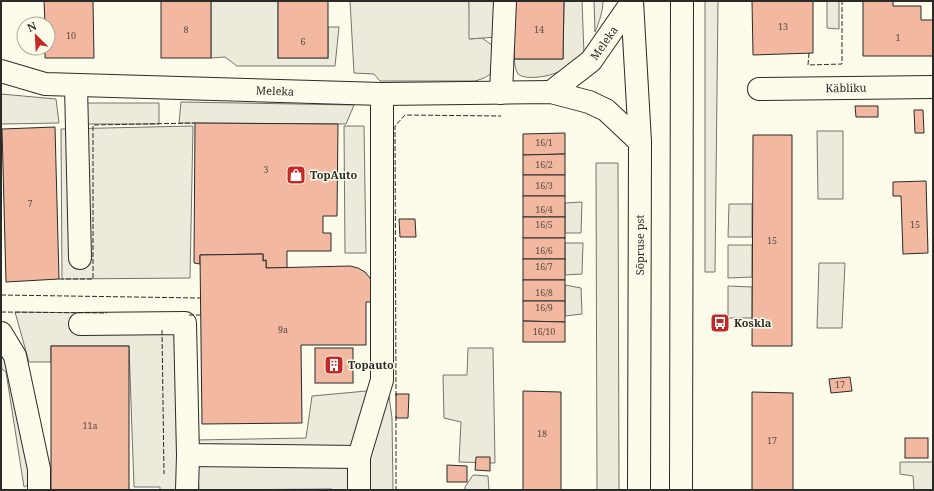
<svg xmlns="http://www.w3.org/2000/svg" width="934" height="491" font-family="'Noto Serif',serif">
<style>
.green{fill:#ecebdb;stroke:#74746e}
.parking{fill:#eceadb;stroke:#74746e}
.building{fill:#f2b8a0;stroke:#2b2b2b}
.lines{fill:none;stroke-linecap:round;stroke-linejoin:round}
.minor-casing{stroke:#2b2b2b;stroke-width:24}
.major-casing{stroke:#2b2b2b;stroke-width:24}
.minor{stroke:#fdfbea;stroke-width:22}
.major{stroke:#fdfbea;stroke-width:22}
.fence{stroke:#2b2b2b;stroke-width:1;stroke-dasharray:5 2;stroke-linecap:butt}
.labels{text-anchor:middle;stroke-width:3;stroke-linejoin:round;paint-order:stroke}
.number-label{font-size:9px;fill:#5d4e48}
.street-label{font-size:11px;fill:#2b2b2b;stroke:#fdfbea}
.poi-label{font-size:11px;font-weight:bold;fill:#2b2b2b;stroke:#fdfbea;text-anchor:start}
</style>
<rect width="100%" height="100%" fill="#fdfbea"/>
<!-- green -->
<g class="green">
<path d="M211,1H278V58H328V27H339L335,66H237L225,57L211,58Z"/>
<path d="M350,1H469L470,39L482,38L496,48C493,69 497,75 475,81H380L374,74L354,73Z"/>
<path d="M564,1H582L584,54C576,61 568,68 558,72C550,76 526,81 518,74C515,70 515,63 514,59H563Z"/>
<path d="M594,1H603C603,12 599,22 595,32Z"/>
<path d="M705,1H718L715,272H705Z"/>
<path d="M596,163H618L619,490H597Z"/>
<path d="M582,202L581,233H565V203Z"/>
<path d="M729,204H752V237H728Z"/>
<path d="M565,243H583L582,274L565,275Z"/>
<path d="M728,245H752V277L728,278Z"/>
<path d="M565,285L581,288L582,314L565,316Z"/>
<path d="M728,286L752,287V318H728Z"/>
</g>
<!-- parking -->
<g class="parking">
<path d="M469,1H511V36L469,39Z"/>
<path d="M827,1H839V29L827,28Z"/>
<path d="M1,94L56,99L59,123L1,124Z"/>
<path d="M181,102L354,105L346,124L179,123Z"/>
<path d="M82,103H159V124H83Z"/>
<path d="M193,126L190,278L62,279L61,129Z"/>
<path d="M344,126H364L366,253H345Z"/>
<path d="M817,131H843V199H818Z"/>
<path d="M819,263H845L842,328H817Z"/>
<path d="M15,312L184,314L186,490H160V487H134L129,346H51V362H29Z"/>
<path d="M1,342L36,481L24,487L6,372L1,368Z"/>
<path d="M468,348H493L495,463L459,462L461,422L444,418L443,375H467Z"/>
<path d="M388,389L392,418L393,490H332V489L199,490L196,440L306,438L312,396Z"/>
<path d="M900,462H933V490H914L913,476L900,474Z"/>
<path d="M473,475L488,476L489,490H465V487Z"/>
</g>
<!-- building -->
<g class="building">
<path d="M44,1H93L94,58H45V48H48V24H45Z"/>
<rect x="161" y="1" width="50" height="57"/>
<rect x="278" y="1" width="50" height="57"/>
<path d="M515,1H564L563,59H514Z"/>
<path d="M752,1H813V53L753,55Z"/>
<path d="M863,1H893V6H921V20H933V56H863Z"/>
<path d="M855,106H878V117H856Z"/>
<path d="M914,110H923L924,133H915Z"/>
<path d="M195,123L338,124L337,216H323V233H331V251H287V268H266V260L263,261V254L200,255V264L194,263Z"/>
<path d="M55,127L59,279L6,282L2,129Z"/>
<path d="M565,133V154L523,155V134Z"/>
<path d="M753,135H792V346H752Z"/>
<path d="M565,154V175H523V155Z"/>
<rect x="523" y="175" width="42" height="21"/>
<path d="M926,181L928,253L903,254L901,196H893V182Z"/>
<rect x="523" y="196" width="42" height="21"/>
<rect x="523" y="217" width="42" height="21"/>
<path d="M399,219H415L416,237H400Z"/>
<rect x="523" y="238" width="42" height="21"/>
<path d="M263,254V261L266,260V268L350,266L358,268L365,272L370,278L373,285V302H366V345H301L302,423L202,424L200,255Z"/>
<rect x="523" y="259" width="42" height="21"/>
<rect x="523" y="280" width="42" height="21"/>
<path d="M523,301H565V322L523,321Z"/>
<path d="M523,321L565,322V342H523Z"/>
<rect x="51" y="346" width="78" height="144"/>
<rect x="315" y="348" width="38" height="35"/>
<path d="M850,377L852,391L831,393L829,379Z"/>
<path d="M523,391L561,392V490H523Z"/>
<path d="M752,392L793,393V490H752Z"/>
<path d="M396,394H409L408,418H396Z"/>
<rect x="905" y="438" width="23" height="20"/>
<path d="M476,457H490V471L475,470Z"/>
<path d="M447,465L467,466V482H447Z"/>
</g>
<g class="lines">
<!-- minor casing -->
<g class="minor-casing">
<g id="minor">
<path d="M1,71L45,84L382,94L551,92L589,102L606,110L640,142"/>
<path d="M76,86L80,258"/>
<path d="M759,89L933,87"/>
<path d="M551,92L591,61L632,2"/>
<path d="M501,93L505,1"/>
<path d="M80,324L185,323L188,455L359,457L382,380V94"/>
<path d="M1,333L15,356L39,469V490"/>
<path d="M187,490L188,455"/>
<path d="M359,490V457"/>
</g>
</g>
<!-- major casing -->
<g class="major-casing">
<g id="major">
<path d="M632,1L640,142L639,490"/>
<path d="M681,490L682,1"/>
</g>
</g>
<!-- minor -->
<use href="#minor" class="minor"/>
<!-- major -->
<use href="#major" class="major"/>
<!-- fence -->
<g class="fence">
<path d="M809,53L808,65L842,64V1"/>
<path d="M59,279H93V125L195,123"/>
<path d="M1,295L200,298"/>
<path d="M1,312L107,313"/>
<path d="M189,315H201"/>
<path d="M162,330L164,474"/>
<path d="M396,396L395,126L405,115L501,116"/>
<path d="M396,416V490"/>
</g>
</g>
<!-- icons -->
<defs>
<g id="shop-square" transform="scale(1)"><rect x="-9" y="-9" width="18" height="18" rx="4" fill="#c62828" stroke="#fdfbea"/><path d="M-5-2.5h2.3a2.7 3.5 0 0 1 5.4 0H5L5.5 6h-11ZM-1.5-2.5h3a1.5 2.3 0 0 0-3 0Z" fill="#fff"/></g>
<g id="bus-square" transform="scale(1)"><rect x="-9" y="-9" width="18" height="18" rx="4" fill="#c62828" stroke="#fdfbea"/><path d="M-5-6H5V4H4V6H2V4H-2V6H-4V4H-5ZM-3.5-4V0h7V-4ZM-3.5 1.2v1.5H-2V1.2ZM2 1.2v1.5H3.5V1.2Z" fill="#fff"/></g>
<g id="building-square" transform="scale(1)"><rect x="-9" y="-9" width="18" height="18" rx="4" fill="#c62828" stroke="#fdfbea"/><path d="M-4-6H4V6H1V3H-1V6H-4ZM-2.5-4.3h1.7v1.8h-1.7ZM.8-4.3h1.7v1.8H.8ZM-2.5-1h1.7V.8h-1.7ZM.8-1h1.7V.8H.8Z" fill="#fff"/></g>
</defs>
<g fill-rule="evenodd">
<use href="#shop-square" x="296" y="175"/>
<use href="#bus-square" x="720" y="323"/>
<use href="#building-square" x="334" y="365"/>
</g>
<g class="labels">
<!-- number labels -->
<g class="number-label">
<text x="783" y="30">13</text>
<text x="186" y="33">8</text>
<text x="539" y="33">14</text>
<text x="71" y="39">10</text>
<text x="898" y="41">1</text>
<text x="303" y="45">6</text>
<text x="544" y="146">16/1</text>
<text x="544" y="168">16/2</text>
<text x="266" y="173">3</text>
<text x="544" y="189">16/3</text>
<text x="30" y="207">7</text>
<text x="544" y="213">16/4</text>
<text x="544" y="228">16/5</text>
<text x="915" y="228">15</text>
<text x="772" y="244">15</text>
<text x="544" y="254">16/6</text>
<text x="544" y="270">16/7</text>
<text x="544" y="296">16/8</text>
<text x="544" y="311">16/9</text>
<text x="283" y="333">9a</text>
<text x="544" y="335">16/10</text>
<text x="840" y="388">17</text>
<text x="90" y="429">11a</text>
<text x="542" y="437">18</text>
<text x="772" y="444">17</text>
</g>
<!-- street labels -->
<g class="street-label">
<text transform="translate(604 43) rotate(-55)" y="4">Meleka</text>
<text transform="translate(846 88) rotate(-1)" y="4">Käbliku</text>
<text transform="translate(275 91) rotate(2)" y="4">Meleka</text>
<text transform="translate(640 245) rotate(-90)" y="4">Sõpruse pst</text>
</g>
<!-- poi labels -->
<g class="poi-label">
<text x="310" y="179">TopAuto</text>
<text x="734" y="327">Koskla</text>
<text x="348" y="369">Topauto</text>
</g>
</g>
<!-- border -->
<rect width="934" height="491" fill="none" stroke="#2b2b2b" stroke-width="4"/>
<!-- north arrow -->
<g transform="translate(36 36) rotate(336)"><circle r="19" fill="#fdfbea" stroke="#a9a89e"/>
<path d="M0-3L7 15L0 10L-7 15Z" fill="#c62828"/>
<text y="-6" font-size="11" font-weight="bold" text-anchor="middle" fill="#2b2b2b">N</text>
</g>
</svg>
